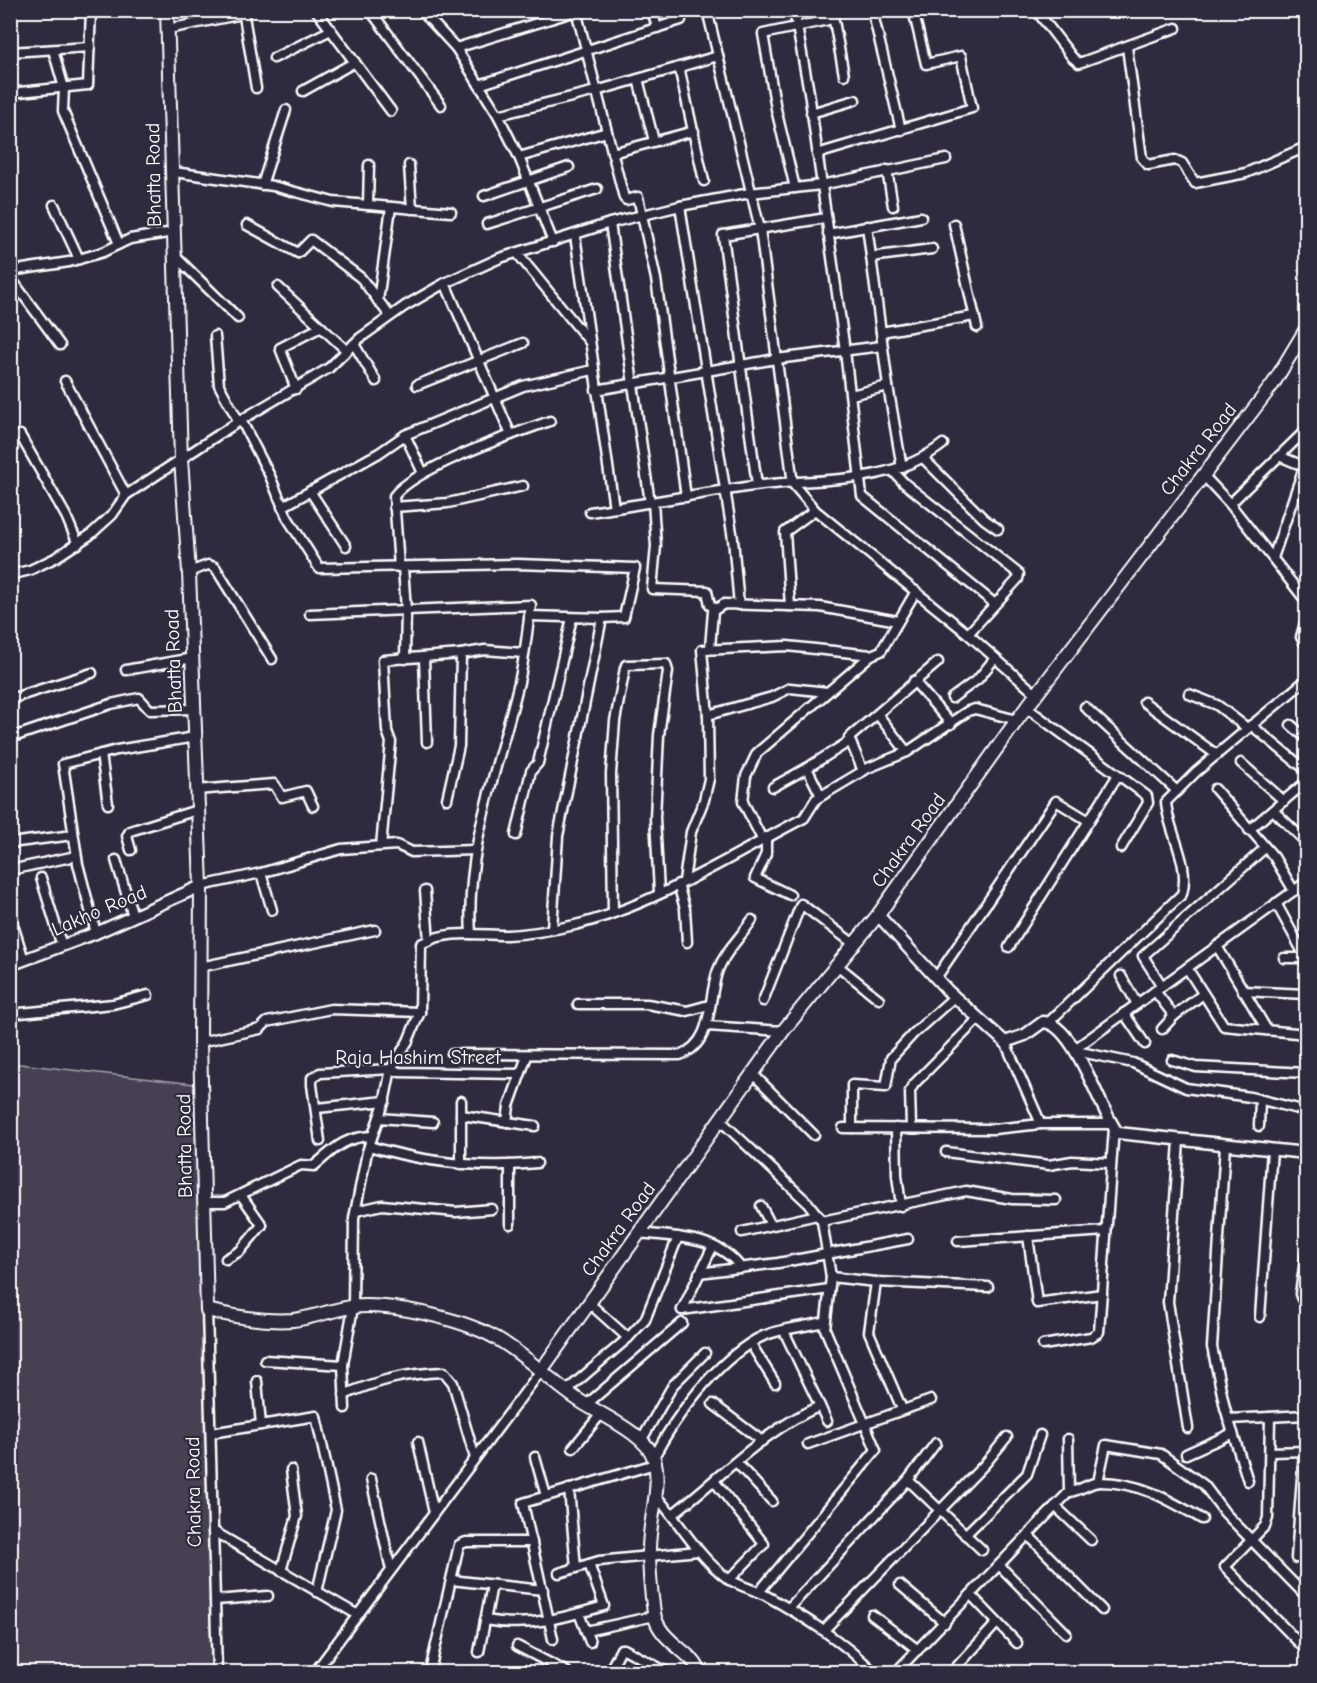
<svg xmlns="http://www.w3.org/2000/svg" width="1317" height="1683" font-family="'Comic Neue',sans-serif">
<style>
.green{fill:#464152;stroke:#a2a0a8;stroke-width:1.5}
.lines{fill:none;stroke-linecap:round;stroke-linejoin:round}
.minor-casing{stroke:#fff;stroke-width:13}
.tertiary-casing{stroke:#fff;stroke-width:15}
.secondary-casing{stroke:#fff;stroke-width:16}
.minor{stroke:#2f2a3d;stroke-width:8}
.tertiary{stroke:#2f2a3d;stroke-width:10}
.secondary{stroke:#2f2a3d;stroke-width:12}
.labels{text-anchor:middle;stroke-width:4.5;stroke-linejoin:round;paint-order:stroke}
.street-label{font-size:20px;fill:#fff;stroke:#2f2a3d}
</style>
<rect width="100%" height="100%" fill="#2f2a3d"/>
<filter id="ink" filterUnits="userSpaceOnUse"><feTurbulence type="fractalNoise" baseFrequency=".0167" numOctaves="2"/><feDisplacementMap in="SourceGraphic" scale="12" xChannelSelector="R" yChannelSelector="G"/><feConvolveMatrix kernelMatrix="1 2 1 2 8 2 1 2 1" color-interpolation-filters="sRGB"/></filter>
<g filter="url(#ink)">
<!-- green -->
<path class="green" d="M11,1063L203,1085L217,1672H11Z"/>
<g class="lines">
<!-- minor casing -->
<g class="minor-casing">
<g id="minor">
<path d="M243,10L256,88"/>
<path d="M316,10L391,111"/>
<path d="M370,10L441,105"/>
<path d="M421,10L456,48L498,115L596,91L718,56"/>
<path d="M576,10L624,198L626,200L638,197L656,279L686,497"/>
<path d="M652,10L657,28"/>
<path d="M707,10L760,229L793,484L815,510L968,634L1037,695"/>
<path d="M794,10L809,92L845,351L862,496L995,604"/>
<path d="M832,10L844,75"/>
<path d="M872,10L901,130"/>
<path d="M1036,10L1072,57L1079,63L1176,28"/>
<path d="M427,17L446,10"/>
<path d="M168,29L243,14"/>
<path d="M1127,47L1142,158L1148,165L1175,160L1182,163L1195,183L1246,173L1306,147"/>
<path d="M456,48L576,11"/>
<path d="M53,50L64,88L63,111L119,244"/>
<path d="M10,52L90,47"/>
<path d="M274,58L331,30"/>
<path d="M679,67L704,181"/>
<path d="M638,79L654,141"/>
<path d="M479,85L681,20"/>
<path d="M303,91L355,62"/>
<path d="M10,93L88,85L91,10"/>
<path d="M811,113L855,100"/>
<path d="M498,115L519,157L553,242"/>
<path d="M612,153L694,131"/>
<path d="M817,154L972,108L961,56L926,64L913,10"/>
<path d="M519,157L607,132"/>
<path d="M409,165L412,209"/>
<path d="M887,170L893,206"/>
<path d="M174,172L273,186L333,202L451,212"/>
<path d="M262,185L286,110"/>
<path d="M795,188L776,109L763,34L833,19"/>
<path d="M484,196L569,167"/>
<path d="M54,205L79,259"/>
<path d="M368,205L369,165"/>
<path d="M680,206L733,539L739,605"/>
<path d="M610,223L650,503"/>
<path d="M487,224L597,189"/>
<path d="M954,224L977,327"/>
<path d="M247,225L298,253L311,240L361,278L390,316"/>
<path d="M867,226L888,386L902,468"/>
<path d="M828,234L921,217"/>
<path d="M575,235L614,508"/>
<path d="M517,253L589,341"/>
<path d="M175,256L238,318"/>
<path d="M871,257L932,249"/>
<path d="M10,271L69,262L103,252L130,239L174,232"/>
<path d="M10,277L60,345"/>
<path d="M445,283L511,435"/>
<path d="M278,287L347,351"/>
<path d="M378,301L391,207"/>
<path d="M881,332L974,316"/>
<path d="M215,336L219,385L239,422"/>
<path d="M354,344L376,381"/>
<path d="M65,381L126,495"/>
<path d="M417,385L523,343"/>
<path d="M296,389L280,348L321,327"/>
<path d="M596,390L776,359L882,346"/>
<path d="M851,395L888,386"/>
<path d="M241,420L270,476L287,517L319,568L517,564L635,568L624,617L602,618"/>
<path d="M20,435L66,516L78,544"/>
<path d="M405,435L423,473"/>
<path d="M1279,456L1306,467"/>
<path d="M924,459L984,519L998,529"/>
<path d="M893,471L904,483L1019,574L1018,579L968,634"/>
<path d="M1203,475L1230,504L1306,601"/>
<path d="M757,485L723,235L826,218"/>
<path d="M310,491L346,546"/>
<path d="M653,502L656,546L652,589L707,591L710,605L714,608"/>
<path d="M1230,504L1306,430"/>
<path d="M282,507L379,453L405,435L523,386L593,370"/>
<path d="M394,507L448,503L523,486"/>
<path d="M590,512C645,504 699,493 754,486C819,477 889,487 943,444"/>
<path d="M1273,558L1304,467"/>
<path d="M399,567L394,496C416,467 513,434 550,421"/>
<path d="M403,567L406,610L405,659"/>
<path d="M189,572L208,565L215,567L272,659"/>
<path d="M10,575L30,570L55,558L90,535L112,515L126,495L241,420L329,368L360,338L405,306L445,283L500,258L610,223L680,206L750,193L821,185L946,159"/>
<path d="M790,606L785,532L815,510"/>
<path d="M310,614L531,605C527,630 525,657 519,682C499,767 465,846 471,934"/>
<path d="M529,616L602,618L558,836L552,929"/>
<path d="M1306,619L1301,637L1306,645"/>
<path d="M710,648L713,611L724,604L820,607L898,621"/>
<path d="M461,654L485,650L524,653"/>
<path d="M424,658L427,742"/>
<path d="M126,670L193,658"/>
<path d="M914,681L951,724"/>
<path d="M1189,694L1217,705L1247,728"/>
<path d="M952,698L978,679L995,658"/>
<path d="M10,699L92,673"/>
<path d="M1144,702L1217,755"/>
<path d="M1085,707L1177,791"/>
<path d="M1027,708L1147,796L1148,803L1121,848"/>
<path d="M708,715L772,697L790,688L827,692"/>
<path d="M878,715L907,752"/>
<path d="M1251,725L1306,770"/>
<path d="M1291,725L1306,738"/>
<path d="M10,738L111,704L139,698L150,710L194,709"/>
<path d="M101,754L108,804"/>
<path d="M1241,763L1284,801"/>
<path d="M863,771L849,738L938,662"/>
<path d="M773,787L807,768"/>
<path d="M1215,789L1274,857L1294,891"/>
<path d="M196,790L274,784L282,797L306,791L313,806"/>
<path d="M821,796L807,768L850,741"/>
<path d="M1273,810L1306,842"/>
<path d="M1249,830L1306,782"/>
<path d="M516,835L531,771L538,763L572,618"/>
<path d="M766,837V854L755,878L790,895"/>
<path d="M762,839L743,802L746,776L757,753L871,655L881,651L916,591"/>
<path d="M10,843L73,835"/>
<path d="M381,846L391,742L387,731L383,660L461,654L459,746L447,799"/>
<path d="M131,850L127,836L130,831L197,810"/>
<path d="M116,860L133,916"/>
<path d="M10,870L76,856"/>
<path d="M261,873L272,910"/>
<path d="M41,878L62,946"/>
<path d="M684,881L691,832L704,800L709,779L708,715L702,650L787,646L871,655"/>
<path d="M1306,882L1079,1046L1076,1051L1133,1063L1186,1088L1250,1097L1306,1111"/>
<path d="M678,884L685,909L687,942"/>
<path d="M201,886L261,873L341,849L397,845L412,852L475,850"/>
<path d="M425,891L429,941"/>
<path d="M1276,903L1306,958"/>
<path d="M613,913L611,774L615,721L625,668L626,665L666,664L668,671L659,735L655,818L659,892"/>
<path d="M10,915L24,960"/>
<path d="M96,933L78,864L63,764L117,750L195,737"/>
<path d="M1217,946L1267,1030"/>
<path d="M1009,947L1118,775"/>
<path d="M1284,958H1306"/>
<path d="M837,965L879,999"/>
<path d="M200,967L375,930"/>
<path d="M1187,968L1224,1026L1306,1034"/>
<path d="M1121,976L1137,1004"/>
<path d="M936,978L1056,801L1089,821"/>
<path d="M1162,986L1143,956L1265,848"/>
<path d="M1155,991L1174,1016"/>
<path d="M1243,991L1306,994"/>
<path d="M763,1001L801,904L854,944"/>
<path d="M578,1004H647L687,1011L709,1005"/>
<path d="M1124,1013L1145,1044"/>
<path d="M10,1014L113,1004L148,995"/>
<path d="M1049,1022L1182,894C1191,863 1168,832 1166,802L1196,772L1306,680"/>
<path d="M707,1026L783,1031"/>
<path d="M1162,1029L1174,1016L1203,994"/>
<path d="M200,1042L260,1029L267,1022L331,1009L420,1012"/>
<path d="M1005,1042L1041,1124H1112"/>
<path d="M452,1054L680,1055C715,1042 707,999 718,970C725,951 741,937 752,920"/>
<path d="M1172,1060L1196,1067L1306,1073"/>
<path d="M753,1074L814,1135"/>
<path d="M461,1101V1164"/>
<path d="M317,1108L385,1101"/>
<path d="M461,1115L535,1126"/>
<path d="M379,1118L433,1122"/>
<path d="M720,1120L808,1203L822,1221L831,1277L825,1329L876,1450L759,1592"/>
<path d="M507,1122L509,1106L527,1056"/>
<path d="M1259,1126L1260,1100"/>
<path d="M911,1127L910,1091L914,1084L978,1019"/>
<path d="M843,1128L994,1129L1041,1124"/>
<path d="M852,1128V1085L886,1087L891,1058L913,1034L954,997"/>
<path d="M896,1128L897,1175L901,1206"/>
<path d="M320,1141L312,1085V1078L320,1073L391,1069L399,1072L520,1074"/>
<path d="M1179,1141L1168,1302L1188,1428"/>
<path d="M1225,1145L1212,1347L1225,1408L1248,1481"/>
<path d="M369,1146C423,1162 481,1169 537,1163"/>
<path d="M946,1152L1049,1165L1072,1161L1111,1163"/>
<path d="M510,1165V1224"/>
<path d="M205,1202H225L301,1165L314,1166C335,1148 344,1137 372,1136"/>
<path d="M761,1206L771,1225"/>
<path d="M356,1211L382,1205L456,1212L492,1209"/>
<path d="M822,1221L966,1191L1012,1199L1056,1200"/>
<path d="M742,1232L817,1215"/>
<path d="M639,1233C675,1237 718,1236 741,1268"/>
<path d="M1028,1236L1037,1303L1102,1294"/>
<path d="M958,1241L1106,1231"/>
<path d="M1306,1254L1300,1294L1302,1299L1306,1300"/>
<path d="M226,1259L240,1251L262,1225L241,1195"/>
<path d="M699,1273L778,1263L908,1239"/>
<path d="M831,1277L876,1282L988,1287"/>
<path d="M876,1282L869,1332L902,1409"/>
<path d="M589,1303L628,1338"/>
<path d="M207,1310L217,1672"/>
<path d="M682,1310L829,1289"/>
<path d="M682,1310L713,1246"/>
<path d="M1260,1317L1272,1150"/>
<path d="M784,1331L827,1421"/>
<path d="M751,1344L775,1383"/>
<path d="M1043,1345L1091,1337L1099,1332L1114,1128"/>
<path d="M265,1360L343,1365"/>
<path d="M257,1381L261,1425"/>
<path d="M566,1391L628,1338L645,1320L678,1237"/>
<path d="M344,1395C378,1380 407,1373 444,1372L453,1383L475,1458"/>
<path d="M713,1404L762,1441"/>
<path d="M586,1405L682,1323"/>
<path d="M345,1408L343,1365L353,1307L354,1218L367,1152L384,1103L391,1069L408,1041L420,1012L421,944C445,929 481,935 507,935C530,934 553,930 575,925C653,906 733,855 804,818L816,799L868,768L907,752L968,711L975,709L1017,720"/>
<path d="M1270,1417L1268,1518L1265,1526L1225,1567L1306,1650"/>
<path d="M1228,1419L1306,1415"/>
<path d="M211,1433L316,1416L336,1510L317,1592"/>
<path d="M641,1441L673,1385L705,1353"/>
<path d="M418,1442L434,1513"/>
<path d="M808,1444L931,1400"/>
<path d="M573,1448L601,1414"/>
<path d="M1270,1452L1306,1451"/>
<path d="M1186,1454L1233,1433"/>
<path d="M535,1457L546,1496"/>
<path d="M654,1457C676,1415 715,1363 757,1339C776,1329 803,1327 824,1322"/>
<path d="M736,1462L772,1501"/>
<path d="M371,1479L391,1570"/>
<path d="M908,1480L982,1550"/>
<path d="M715,1482L764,1544L729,1580"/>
<path d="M1098,1482L1106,1445L1161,1454L1204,1485L1225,1513L1306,1596"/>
<path d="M569,1489L576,1568"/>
<path d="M1069,1492C1080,1491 1090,1482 1100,1482C1140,1482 1169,1500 1202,1519"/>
<path d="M655,1495C680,1522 697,1556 727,1578C738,1586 753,1589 765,1595C805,1617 841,1640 874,1672"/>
<path d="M1055,1506L1091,1540"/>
<path d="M673,1514C721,1477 764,1430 820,1406"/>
<path d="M213,1531L358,1615"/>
<path d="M965,1535L1027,1474L1040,1435"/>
<path d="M1028,1535L1102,1610"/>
<path d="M1296,1558L1304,1451"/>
<path d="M999,1565L1066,1633"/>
<path d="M281,1571L297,1516L291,1470"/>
<path d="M559,1573L599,1561L698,1551"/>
<path d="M451,1580L543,1590"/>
<path d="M900,1585L945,1623"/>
<path d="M971,1595L1017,1643"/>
<path d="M215,1600L268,1596"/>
<path d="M789,1608L908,1480L936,1443"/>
<path d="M579,1613L590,1642"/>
<path d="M872,1615L918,1650"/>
<path d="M485,1620C528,1628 563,1618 604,1606L589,1564"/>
<path d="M825,1629L985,1464L1007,1437"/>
<path d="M586,1631L654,1616"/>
<path d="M553,1639L523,1503L655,1464"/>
<path d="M517,1646L567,1672"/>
<path d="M479,1652L492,1585"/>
<path d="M430,1671L459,1545L466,1542H532"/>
<path d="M315,1672L540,1372"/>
<path d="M466,1672H468"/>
<path d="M609,1672L621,1649H624L667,1672"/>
<path d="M896,1672L1069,1492L1068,1439"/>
<path d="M952,1672L997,1623"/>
</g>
</g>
<!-- tertiary casing -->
<g class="tertiary-casing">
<g id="tertiary">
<path d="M878,915L948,991L1005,1042L1025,1035L1043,1022C1075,1023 1100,1112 1118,1133L1306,1153"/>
<path d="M10,965L96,933L201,886"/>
</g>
</g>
<!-- secondary casing -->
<g class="secondary-casing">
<g id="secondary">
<path d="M167,10L181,459L189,572L201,886L200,1042L207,1310C235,1317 265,1322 293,1320C312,1318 331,1310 351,1307C390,1302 462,1319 496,1338C525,1354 552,1383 580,1401C599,1414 648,1435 654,1459C662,1487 649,1520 649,1549C649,1570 651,1592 654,1613C658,1642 697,1654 699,1672"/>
<path d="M540,1372L783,1031L878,915L1017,720L1273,384L1306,329"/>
</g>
</g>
<!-- minor -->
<use href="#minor" class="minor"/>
<!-- tertiary -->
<use href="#tertiary" class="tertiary"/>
<!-- secondary -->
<use href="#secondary" class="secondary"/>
</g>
</g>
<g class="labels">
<!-- street labels -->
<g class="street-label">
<text transform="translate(153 175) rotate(-91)" y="7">Bhatta Road</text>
<text transform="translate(1198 449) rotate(-52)" y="7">Chakra Road</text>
<text transform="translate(173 661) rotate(-92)" y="7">Bhatta Road</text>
<text transform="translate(908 840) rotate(-54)" y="7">Chakra Road</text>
<text transform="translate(99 910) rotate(-23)" y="7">Lakho Road</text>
<text x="418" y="1064">Raja Hashim Street</text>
<text transform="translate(184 1146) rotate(-91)" y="7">Bhatta Road</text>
<text transform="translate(618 1229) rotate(-54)" y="7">Chakra Road</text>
<text transform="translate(193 1492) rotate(-91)" y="7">Chakra Road</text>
</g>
</g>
<!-- margin -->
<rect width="1317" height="1683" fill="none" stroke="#2f2a3d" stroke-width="36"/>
<rect x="18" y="18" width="1281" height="1647" fill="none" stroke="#fff" stroke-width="2" filter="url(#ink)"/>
</svg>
